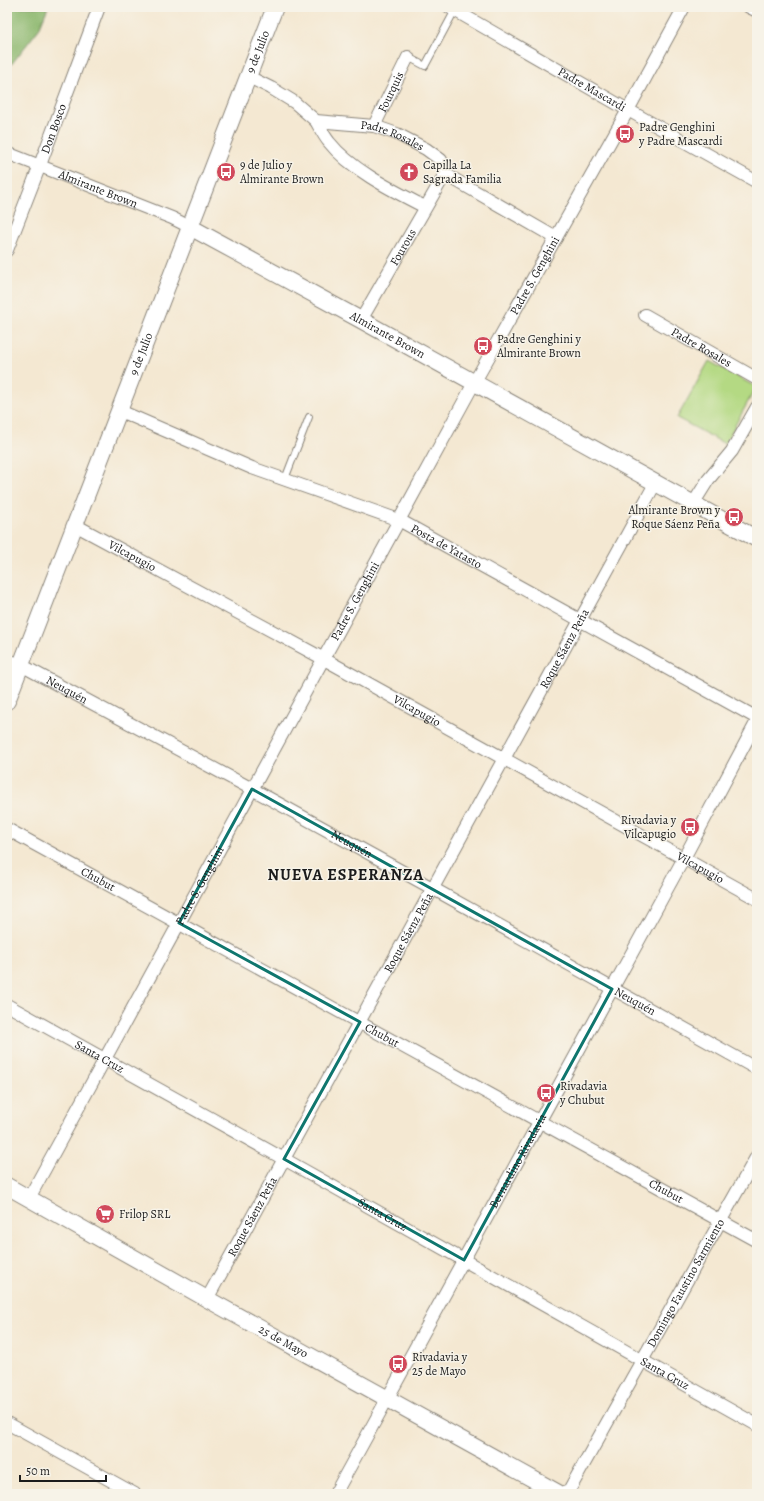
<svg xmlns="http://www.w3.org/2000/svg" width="764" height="1501" font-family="Alegreya,serif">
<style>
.green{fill:#b4d983;stroke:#687a50}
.forest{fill:#8fb971;stroke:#566a46}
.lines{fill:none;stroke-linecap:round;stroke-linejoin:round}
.lane-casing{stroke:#888277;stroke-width:8}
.street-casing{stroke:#888277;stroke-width:14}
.secondary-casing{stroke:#888277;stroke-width:18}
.lane{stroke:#fff;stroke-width:6}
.street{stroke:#fff;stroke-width:12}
.secondary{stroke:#fff;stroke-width:16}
.marked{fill:none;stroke:#0f766e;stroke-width:3;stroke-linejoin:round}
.labels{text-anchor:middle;stroke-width:3;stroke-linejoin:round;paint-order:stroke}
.street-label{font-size:12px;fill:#1c1c1c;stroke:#f7f3e8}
.poi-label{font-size:12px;fill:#1c1c1c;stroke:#f7f3e8;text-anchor:start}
.district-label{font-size:16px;font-weight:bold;letter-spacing:1px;fill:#1c1c1c;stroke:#f7f3e8}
</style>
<rect width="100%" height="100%" fill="#f7f3e8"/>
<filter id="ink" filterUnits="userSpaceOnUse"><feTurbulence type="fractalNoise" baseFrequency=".025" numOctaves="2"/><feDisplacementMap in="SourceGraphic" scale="8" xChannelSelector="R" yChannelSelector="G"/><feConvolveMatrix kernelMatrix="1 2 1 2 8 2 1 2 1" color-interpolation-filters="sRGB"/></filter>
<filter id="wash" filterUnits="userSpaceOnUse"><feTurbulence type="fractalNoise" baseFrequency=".012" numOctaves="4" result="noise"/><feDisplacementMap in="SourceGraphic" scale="16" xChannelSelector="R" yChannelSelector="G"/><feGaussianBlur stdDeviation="0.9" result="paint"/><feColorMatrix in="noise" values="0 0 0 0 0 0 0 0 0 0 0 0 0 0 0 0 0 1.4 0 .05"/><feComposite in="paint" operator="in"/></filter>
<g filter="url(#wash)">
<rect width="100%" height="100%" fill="#f4e8d2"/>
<!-- green -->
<path class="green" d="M709,361L756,387L725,444L677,418Z"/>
<!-- forest -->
<path class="forest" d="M7,7H48L39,29L7,70Z"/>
</g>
<g filter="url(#ink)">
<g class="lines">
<!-- lane casing -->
<g class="lane-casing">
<g id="lane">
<path d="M408,57L425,66L455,10"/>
<path d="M285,479L309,417"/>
</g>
</g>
<!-- street casing -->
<g class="street-casing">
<g id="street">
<path id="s1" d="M449,7L628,110L757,182"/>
<path d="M749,7L757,11"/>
<path id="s2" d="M249,77L271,88L294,102L316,121L374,126L397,134L426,149L441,160L445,174L556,238"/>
<path d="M316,121C320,128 324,136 329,142C351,170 394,191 425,207"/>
<path id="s3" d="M374,126L408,57"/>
<path id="s4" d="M7,153L172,218L190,227"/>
<path id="s5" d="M7,250L40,165L99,7"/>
<path id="s6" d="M645,315L757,379"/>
<path id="s7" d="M361,320L445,174"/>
<path id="s8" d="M120,411L252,468L399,520L757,718"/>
<path d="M693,504L708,480L732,451L757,407"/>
<path id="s9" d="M75,525L324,659L757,899"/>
<path id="s10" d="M7,660L21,665L252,789L432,888L757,1069"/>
<path id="s11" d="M7,829L757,1241"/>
<path id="s12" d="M7,1005L284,1159L757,1425"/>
<path id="s13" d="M29,1198L474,383L628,110L684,7"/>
<path id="s14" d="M207,1299L656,482"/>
<path d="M7,1423L135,1494"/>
<path id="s15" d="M335,1494L684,858L757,721"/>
<path id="s16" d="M567,1494L757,1156"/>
</g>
</g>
<!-- secondary casing -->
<g class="secondary-casing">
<g id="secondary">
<path id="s17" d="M190,227L361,320L757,539"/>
<path id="s18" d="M7,701L275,7"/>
<path id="s19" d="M7,1186L207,1299L560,1494"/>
</g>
</g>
<!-- lane -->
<use href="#lane" class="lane"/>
<!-- street -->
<use href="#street" class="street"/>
<!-- secondary -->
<use href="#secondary" class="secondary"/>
</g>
</g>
<!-- marked area -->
<path class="marked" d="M252,789L612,989L464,1260L284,1159L360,1022L179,923Z"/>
<!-- icons -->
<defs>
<g id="bus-disc" transform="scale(1)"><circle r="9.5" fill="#d1495b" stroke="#f7f3e8"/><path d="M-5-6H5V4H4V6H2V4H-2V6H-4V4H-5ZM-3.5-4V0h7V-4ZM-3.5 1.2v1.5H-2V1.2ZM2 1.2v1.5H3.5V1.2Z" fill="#fff"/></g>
<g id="church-disc" transform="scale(1)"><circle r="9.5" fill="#d1495b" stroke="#f7f3e8"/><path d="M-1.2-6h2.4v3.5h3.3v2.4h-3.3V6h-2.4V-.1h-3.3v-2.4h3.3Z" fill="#fff"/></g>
<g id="supermarket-disc" transform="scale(1)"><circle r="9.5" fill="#d1495b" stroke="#f7f3e8"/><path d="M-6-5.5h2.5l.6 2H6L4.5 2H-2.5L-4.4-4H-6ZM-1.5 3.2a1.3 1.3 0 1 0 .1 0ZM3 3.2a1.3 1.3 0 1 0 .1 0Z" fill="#fff"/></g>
</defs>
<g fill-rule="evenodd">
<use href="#bus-disc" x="625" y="134"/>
<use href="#bus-disc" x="226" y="172"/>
<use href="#church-disc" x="409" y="172"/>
<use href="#bus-disc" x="483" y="346"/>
<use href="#bus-disc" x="734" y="517"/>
<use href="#bus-disc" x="690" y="827"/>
<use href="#bus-disc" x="546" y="1093"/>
<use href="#supermarket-disc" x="105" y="1214"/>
<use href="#bus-disc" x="398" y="1364"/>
</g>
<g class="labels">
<!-- street labels -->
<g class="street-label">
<text dy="4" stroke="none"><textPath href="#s18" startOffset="696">9 de Julio</textPath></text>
<text dy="4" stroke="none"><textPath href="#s1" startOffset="165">Padre Mascardi</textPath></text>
<text dy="4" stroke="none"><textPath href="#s3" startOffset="38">Fourquis</textPath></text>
<text dy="4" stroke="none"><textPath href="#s5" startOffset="130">Don Bosco</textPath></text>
<text dy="4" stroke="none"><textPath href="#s2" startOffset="159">Padre Rosales</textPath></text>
<text dy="4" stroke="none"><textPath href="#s4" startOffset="98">Almirante Brown</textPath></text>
<text dy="4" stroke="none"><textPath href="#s7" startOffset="84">Fourous</textPath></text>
<text dy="4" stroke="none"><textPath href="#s13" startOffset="1052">Padre S. Genghini</textPath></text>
<text dy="4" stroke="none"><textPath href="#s17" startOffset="225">Almirante Brown</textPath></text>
<text dy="4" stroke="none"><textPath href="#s6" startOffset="65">Padre Rosales</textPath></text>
<text dy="4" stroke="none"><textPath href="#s18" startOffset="372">9 de Julio</textPath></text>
<text dy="4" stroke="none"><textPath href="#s8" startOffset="354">Posta de Yatasto</textPath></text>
<text dy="4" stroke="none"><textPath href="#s9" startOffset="65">Vilcapugio</textPath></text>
<text dy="4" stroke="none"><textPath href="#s13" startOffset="680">Padre S. Genghini</textPath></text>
<text dy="4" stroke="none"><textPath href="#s14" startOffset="742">Roque Sáenz Peña</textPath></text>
<text dy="4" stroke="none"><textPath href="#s10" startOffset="67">Neuquén</textPath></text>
<text dy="4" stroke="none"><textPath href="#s9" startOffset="389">Vilcapugio</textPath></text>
<text dy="4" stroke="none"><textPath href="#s10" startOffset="391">Neuquén</textPath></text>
<text dy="4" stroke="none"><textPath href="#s9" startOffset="713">Vilcapugio</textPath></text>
<text dy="4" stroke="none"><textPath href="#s11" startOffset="104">Chubut</textPath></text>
<text dy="4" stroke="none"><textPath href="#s13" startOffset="356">Padre S. Genghini</textPath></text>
<text dy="4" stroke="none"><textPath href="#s14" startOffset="418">Roque Sáenz Peña</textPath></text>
<text dy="4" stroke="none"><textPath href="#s10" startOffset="715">Neuquén</textPath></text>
<text dy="4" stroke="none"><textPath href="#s11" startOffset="428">Chubut</textPath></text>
<text dy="4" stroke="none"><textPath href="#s12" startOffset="106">Santa Cruz</textPath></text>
<text dy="4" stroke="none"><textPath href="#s15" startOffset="380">Bernardino Rivadavia</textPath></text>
<text dy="4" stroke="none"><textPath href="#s11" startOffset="752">Chubut</textPath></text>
<text dy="4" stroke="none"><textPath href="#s12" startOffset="430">Santa Cruz</textPath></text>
<text dy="4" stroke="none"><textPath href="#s14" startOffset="94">Roque Sáenz Peña</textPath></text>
<text dy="4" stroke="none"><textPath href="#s16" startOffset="242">Domingo Faustino Sarmiento</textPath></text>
<text dy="4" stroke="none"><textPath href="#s19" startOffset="317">25 de Mayo</textPath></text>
<text dy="4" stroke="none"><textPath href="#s12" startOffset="754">Santa Cruz</textPath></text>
</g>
<!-- poi labels -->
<g class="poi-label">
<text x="639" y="131">Padre Genghini<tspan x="639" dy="14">y Padre Mascardi</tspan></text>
<text x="240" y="169">9 de Julio y<tspan x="240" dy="14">Almirante Brown</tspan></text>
<text x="423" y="169">Capilla La<tspan x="423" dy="14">Sagrada Familia</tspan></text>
<text x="497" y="343">Padre Genghini y<tspan x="497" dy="14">Almirante Brown</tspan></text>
<text x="720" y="514" text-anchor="end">Almirante Brown y<tspan x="720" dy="14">Roque Sáenz Peña</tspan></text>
<text x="676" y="824" text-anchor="end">Rivadavia y<tspan x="676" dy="14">Vilcapugio</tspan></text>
<text x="560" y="1090">Rivadavia<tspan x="560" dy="14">y Chubut</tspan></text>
<text x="119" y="1218">Frilop SRL</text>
<text x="412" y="1361">Rivadavia y<tspan x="412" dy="14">25 de Mayo</tspan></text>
</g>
<!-- district labels -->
<g class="district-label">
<text x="346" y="880">NUEVA ESPERANZA</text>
</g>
</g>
<!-- margin -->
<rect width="764" height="1501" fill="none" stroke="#f7f3e8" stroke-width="24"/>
<!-- scale -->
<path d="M20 1475v6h86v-6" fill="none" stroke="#1c1c1c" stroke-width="2"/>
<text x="26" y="1475" font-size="12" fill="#1c1c1c" stroke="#f7f3e8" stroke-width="3" paint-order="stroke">50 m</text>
</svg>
